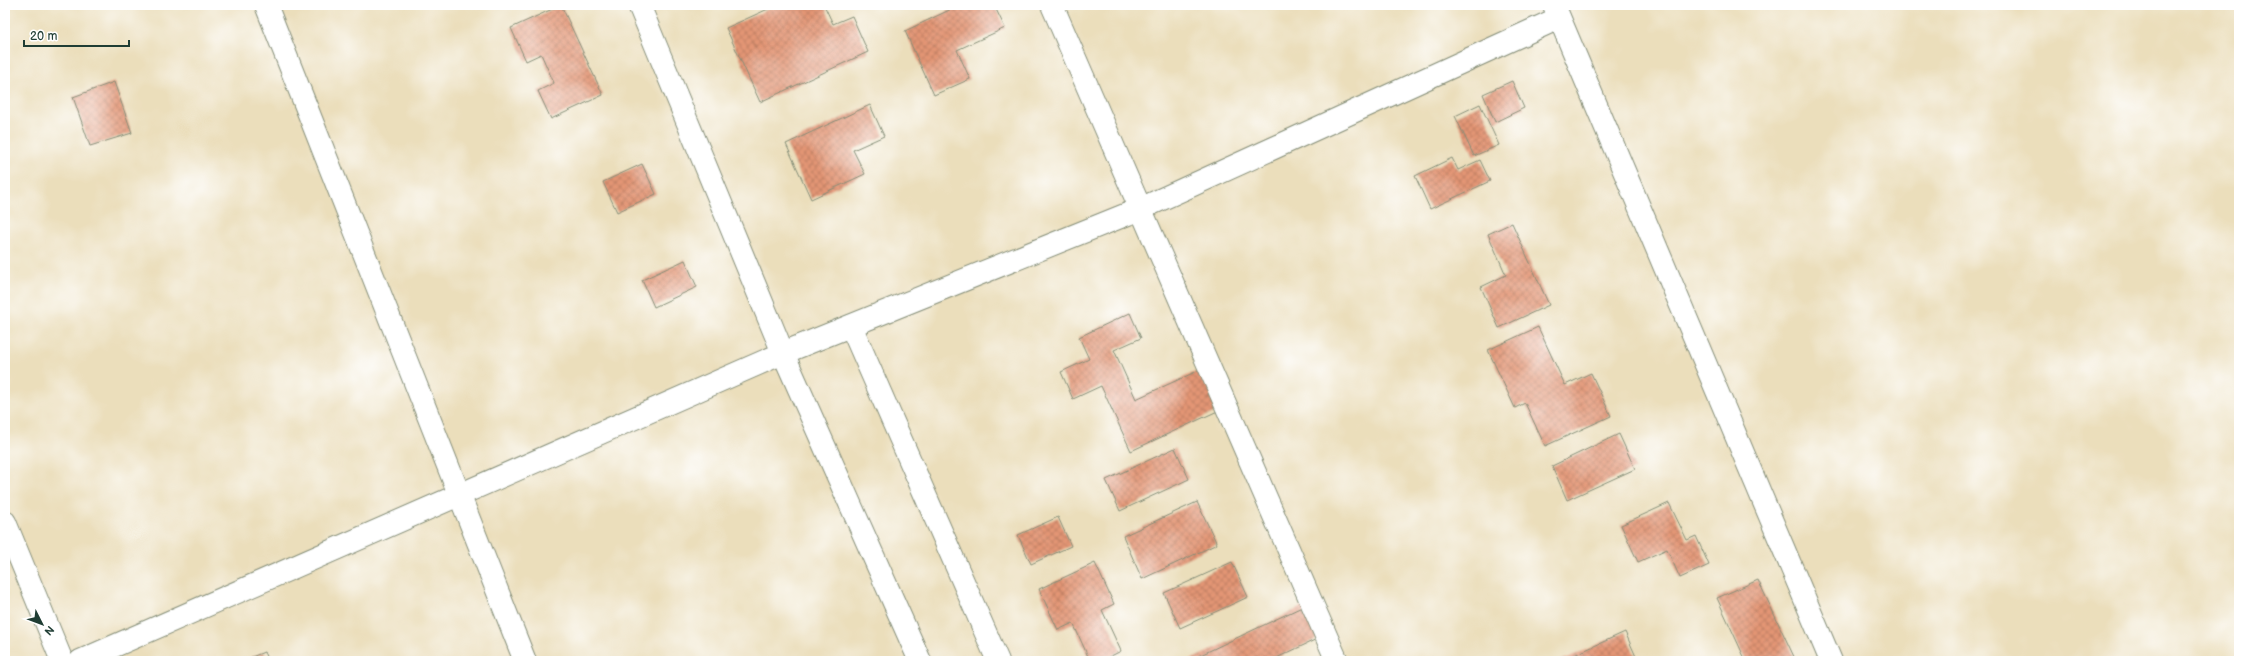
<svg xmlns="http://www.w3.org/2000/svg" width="2244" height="666" font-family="'Balsamiq Sans',sans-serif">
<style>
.building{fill:url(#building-cross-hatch)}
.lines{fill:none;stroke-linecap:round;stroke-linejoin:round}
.minor-casing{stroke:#858e78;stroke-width:24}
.minor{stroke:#fff;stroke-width:22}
</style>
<defs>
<pattern id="building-cross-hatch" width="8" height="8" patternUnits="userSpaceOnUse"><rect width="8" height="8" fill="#e39574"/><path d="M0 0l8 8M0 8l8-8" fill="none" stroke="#b77b60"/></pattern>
</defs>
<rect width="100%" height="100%" fill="#fff"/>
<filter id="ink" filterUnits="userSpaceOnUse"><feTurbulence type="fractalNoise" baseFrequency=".025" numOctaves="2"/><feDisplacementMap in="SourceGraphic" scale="8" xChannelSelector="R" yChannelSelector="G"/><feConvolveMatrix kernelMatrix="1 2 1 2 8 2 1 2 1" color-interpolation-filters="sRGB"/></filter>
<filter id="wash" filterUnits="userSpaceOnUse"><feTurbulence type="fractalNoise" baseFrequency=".012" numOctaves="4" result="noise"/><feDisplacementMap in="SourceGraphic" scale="16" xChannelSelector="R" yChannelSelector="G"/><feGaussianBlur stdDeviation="0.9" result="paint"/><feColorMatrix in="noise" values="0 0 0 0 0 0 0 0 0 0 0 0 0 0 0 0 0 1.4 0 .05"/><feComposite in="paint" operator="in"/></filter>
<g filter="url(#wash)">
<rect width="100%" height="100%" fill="#ebdebb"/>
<g id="blocks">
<!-- building -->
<g class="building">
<path d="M561,5L603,95L551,119L538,91L554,83L541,54L526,61L511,28Z"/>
<path d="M777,5H824L833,24L852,16L868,52L760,102L726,28Z"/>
<path d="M960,5H994L1005,28L957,50L970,79L934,95L905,31Z"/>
<path d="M1512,81L1524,108L1495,122L1483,94Z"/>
<path d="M114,82L132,133L90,146L73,97Z"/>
<path d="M1480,104L1499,145L1474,156L1455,116Z"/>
<path d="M870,105L884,136L853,150L865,174L811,199L786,144Z"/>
<path d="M1452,158L1458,170L1480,160L1490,181L1430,209L1415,176Z"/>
<path d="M642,164L656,194L617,212L603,182Z"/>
<path d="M1512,223L1549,305L1499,328L1481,287L1506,275L1488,234Z"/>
<path d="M685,260L697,287L654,307L642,280Z"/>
<path d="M1130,313L1141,338L1114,350L1136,399L1204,368L1222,409L1131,451L1101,386L1073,399L1061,372L1089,359L1079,337Z"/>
<path d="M1538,327L1565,385L1591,373L1611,416L1545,446L1525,403L1515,408L1488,350Z"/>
<path d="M1619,434L1635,469L1567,500L1552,466Z"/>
<path d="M1175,448L1189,479L1120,511L1106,480Z"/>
<path d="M1197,502L1217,544L1142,579L1123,536Z"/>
<path d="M1669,503L1687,540L1696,536L1709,565L1680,578L1667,549L1638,562L1621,525Z"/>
<path d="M1058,517L1071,546L1031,564L1018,535Z"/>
<path d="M1232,562L1248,597L1180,628L1164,593Z"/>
<path d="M1095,563L1114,604L1102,610L1121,651L1101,661H1090L1073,623L1058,630L1039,589Z"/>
<path d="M1758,580L1796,661H1746L1717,598Z"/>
<path d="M1304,606L1319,638L1270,661H1188Z"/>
<path d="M1625,632L1638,661H1561Z"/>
<path d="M264,652L268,661H242Z"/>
</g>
</g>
</g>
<g filter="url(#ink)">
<use href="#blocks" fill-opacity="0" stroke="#858e78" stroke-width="1"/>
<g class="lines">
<!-- minor casing -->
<g class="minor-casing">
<g id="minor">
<path d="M266,5L525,661"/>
<path d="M639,5L783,353L920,661"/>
<path d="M1052,5L1337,661"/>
<path d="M1554,5L1831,661"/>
<path d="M851,326L998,661"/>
<path d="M5,522L62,661"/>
<path d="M80,661L783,353L1140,209L1559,18"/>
</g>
</g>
<!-- minor -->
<use href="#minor" class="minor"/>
</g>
</g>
<!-- margin -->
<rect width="2244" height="666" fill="none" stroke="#fff" stroke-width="20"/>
<!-- north arrow -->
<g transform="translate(42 624) rotate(132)" stroke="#ffffff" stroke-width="3" paint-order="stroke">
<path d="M0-3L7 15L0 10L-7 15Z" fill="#1f3d34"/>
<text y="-6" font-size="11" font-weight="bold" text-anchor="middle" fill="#1f3d34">N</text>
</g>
<!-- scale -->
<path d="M24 40v6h105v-6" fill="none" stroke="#1f3d34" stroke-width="2"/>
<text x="30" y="40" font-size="12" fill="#1f3d34" stroke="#ffffff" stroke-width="3" paint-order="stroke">20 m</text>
</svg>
